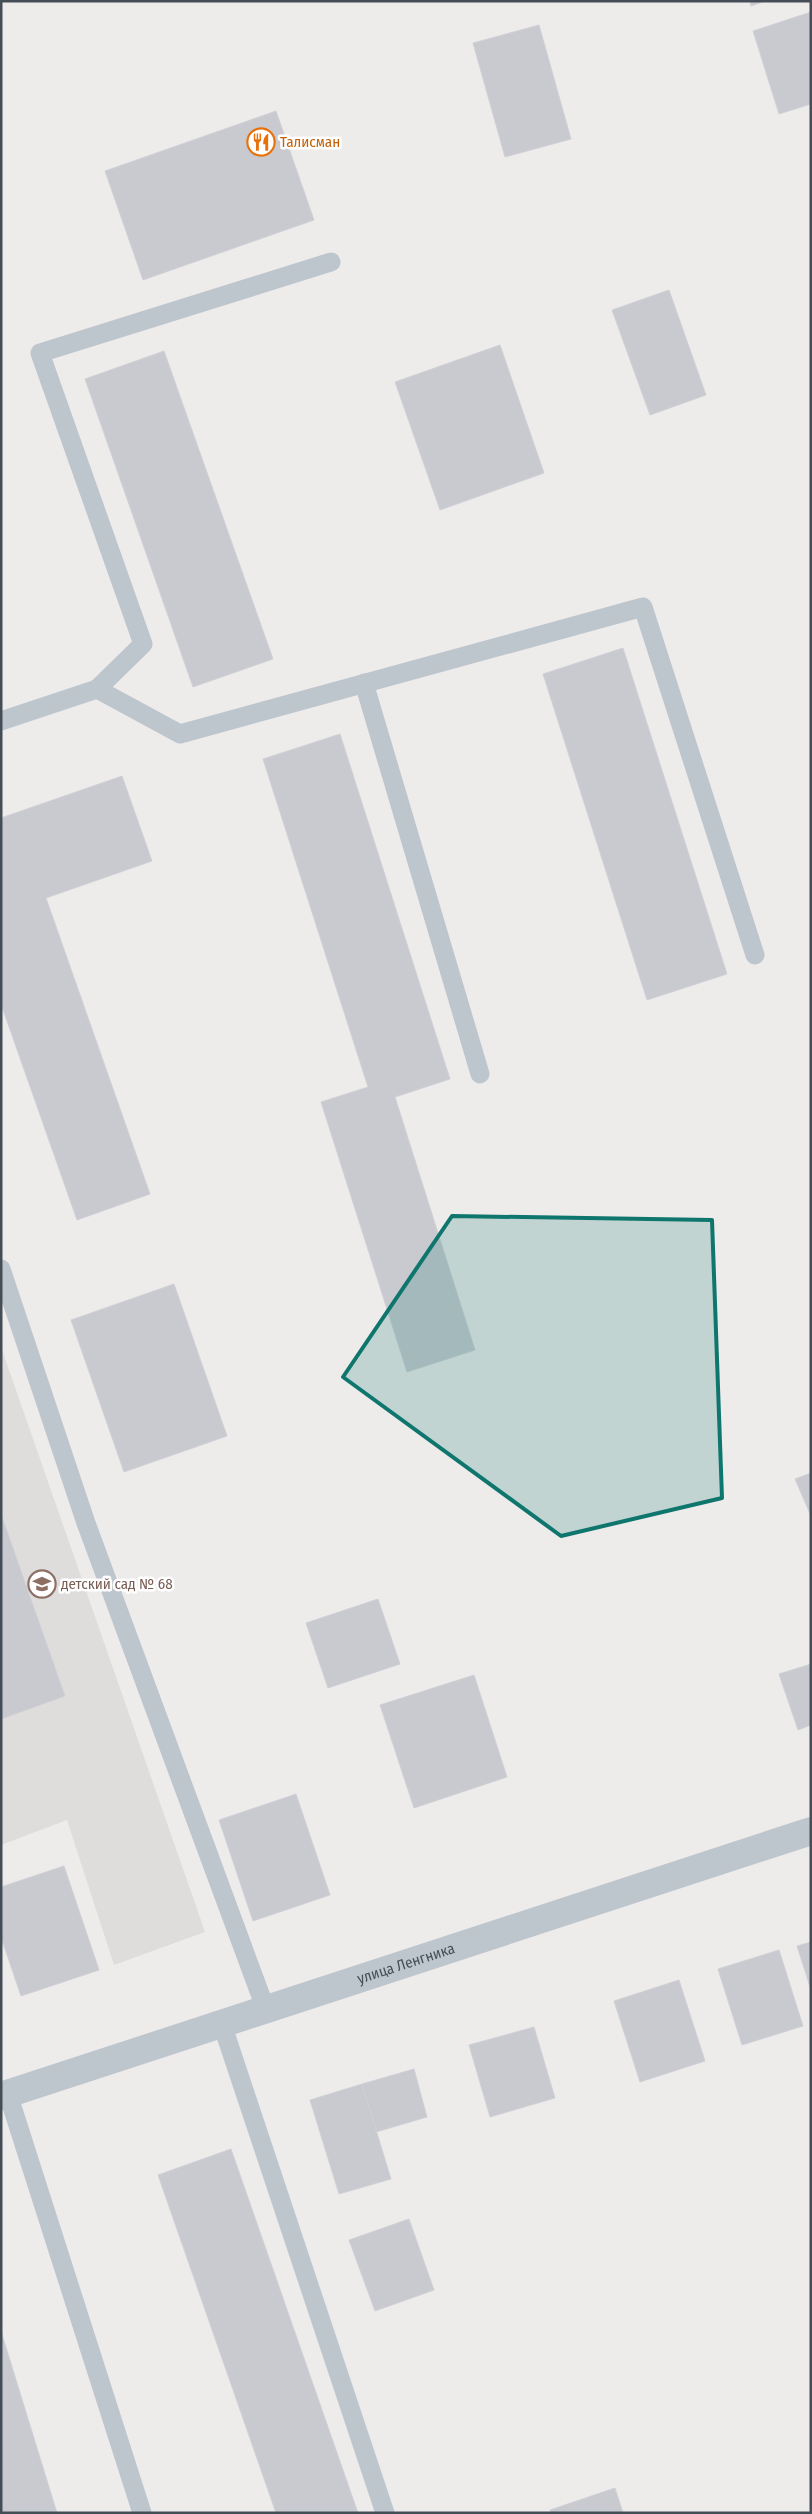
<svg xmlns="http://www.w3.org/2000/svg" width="812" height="2514" font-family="'Fira Sans Condensed',sans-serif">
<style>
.education{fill:#dfdddc}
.building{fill:#c8cad0;stroke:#d0d1d7}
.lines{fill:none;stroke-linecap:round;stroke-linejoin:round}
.service{stroke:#bdc5cd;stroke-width:19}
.minor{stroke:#bdc5cd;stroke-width:28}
.marked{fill:#0f766e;fill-opacity:0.2;stroke:#0f766e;stroke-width:4;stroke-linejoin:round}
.labels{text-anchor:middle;stroke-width:5;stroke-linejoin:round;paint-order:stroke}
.food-label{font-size:15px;fill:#c56008;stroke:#fff;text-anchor:start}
.education-label{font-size:15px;fill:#785e54;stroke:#fff;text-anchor:start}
.street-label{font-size:15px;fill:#454e57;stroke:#fff}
</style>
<rect width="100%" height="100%" fill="#eeebeb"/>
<!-- education -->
<path class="education" d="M1,1347L205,1932L114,1965L67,1820L1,1845Z"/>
<!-- building -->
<g class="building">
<path d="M750,1H765L751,6Z"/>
<path d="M811,12V104L779,114L753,31Z"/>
<path d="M539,25L571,139L505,157L473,43Z"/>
<path d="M276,111L314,220L143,280L105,171Z"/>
<path d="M669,290L706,395L650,415L612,310Z"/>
<path d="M500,345L544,473L440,510L395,382Z"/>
<path d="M164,351L273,659L193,687L85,379Z"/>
<path d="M623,648L727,974L647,1000L543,674Z"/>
<path d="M340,734L450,1079L395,1097L475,1350L407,1372L321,1102L368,1087L263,759Z"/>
<path d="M122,776L152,861L46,898L150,1194L77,1220L1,1004V818Z"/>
<path d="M174,1284L227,1436L124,1472L71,1320Z"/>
<path d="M811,1473V1516L795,1479Z"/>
<path d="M1,1514L65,1696L1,1719Z"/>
<path d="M378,1599L400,1664L328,1688L306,1623Z"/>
<path d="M811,1664V1725L798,1730L779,1674Z"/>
<path d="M474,1675L507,1777L414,1808L380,1705Z"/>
<path d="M296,1794L330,1895L253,1921L219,1820Z"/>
<path d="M64,1866L99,1970L21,1996L1,1937V1887Z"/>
<path d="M811,1942V1990L797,1946Z"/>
<path d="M779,1950L803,2026L742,2045L718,1969Z"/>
<path d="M679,1980L705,2061L640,2082L614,2001Z"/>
<path d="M534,2027L555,2098L490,2117L469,2045Z"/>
<path d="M414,2069L427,2117L376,2132L362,2084Z"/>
<path d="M362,2084L391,2179L339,2194L310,2100Z"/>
<path d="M231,2149L358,2513H276L158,2175Z"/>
<path d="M409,2219L434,2290L375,2311L349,2240Z"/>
<path d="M1,2331L57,2513H1Z"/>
<path d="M615,2488L623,2513H551L550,2510Z"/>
</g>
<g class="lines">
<!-- service -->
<g class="service">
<path d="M364,683L480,1074"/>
<path d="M97,689L143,644L40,353L331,262"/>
<path d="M1,721L97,689L180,734L643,607L755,955"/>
<path d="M1,1269L86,1523L266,2010"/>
<path d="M222,2024L385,2513"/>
<path d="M8,2094L142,2513"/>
</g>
<!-- minor -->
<path class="minor" id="s1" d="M1,2096L811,1831"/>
</g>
<!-- marked area -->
<path class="marked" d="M452,1216L712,1220L722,1498L561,1536L343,1377Z"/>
<!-- icons -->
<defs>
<g id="restaurant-ring" transform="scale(1.4375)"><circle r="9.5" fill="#fff" stroke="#e8710a" stroke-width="1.5"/><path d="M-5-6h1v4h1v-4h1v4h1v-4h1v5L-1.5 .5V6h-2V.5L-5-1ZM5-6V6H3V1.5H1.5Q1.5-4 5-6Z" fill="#e8710a"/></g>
<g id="school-ring" transform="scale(1.4375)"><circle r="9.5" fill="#fff" stroke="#8d6e63" stroke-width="1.5"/><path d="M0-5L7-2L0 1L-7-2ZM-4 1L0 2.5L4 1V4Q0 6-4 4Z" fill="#8d6e63"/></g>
</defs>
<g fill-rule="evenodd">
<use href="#restaurant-ring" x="261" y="142"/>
<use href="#school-ring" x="42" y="1584"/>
</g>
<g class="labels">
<!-- food labels -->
<g class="food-label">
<text x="280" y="147">Талисман</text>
</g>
<!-- education labels -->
<g class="education-label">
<text x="61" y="1589">детский сад № 68</text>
</g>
<!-- street labels -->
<g class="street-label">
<text dy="5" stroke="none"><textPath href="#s1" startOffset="426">улица Ленгника</textPath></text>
</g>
</g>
<!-- border -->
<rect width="812" height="2514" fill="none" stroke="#454e57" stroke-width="5"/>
</svg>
